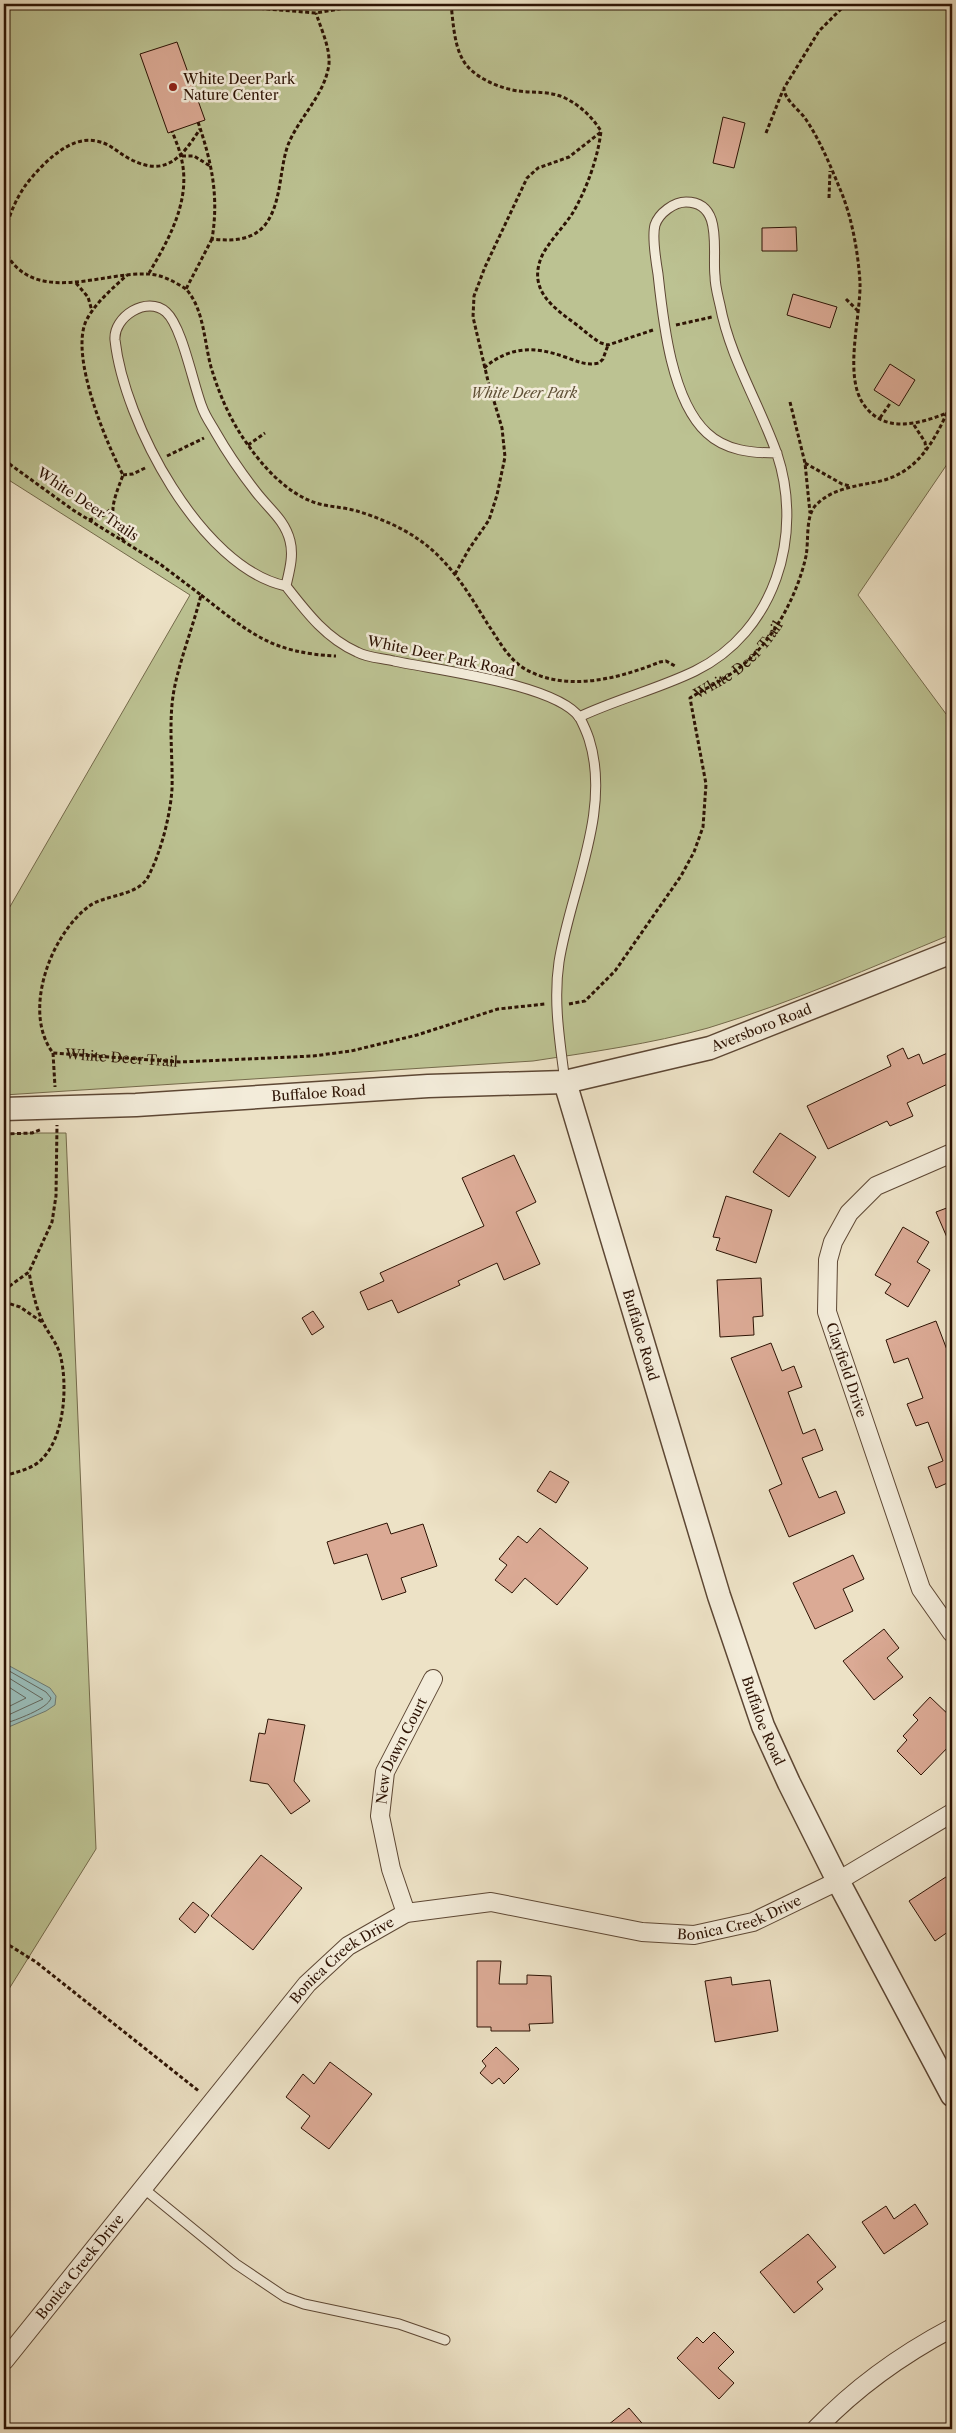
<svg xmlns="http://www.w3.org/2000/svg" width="956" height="2433" font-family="'Libre Caslon Text',serif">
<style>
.green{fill:#bcc292;stroke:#746a4b}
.water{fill:#9abdb9;stroke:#6e7971}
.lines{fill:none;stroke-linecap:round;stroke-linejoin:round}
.shore{stroke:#64685e;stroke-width:1}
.building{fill:#dbaa95;stroke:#2d1304}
.service-casing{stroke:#5d4734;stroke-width:11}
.minor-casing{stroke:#5d4734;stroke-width:20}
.tertiary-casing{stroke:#5d4734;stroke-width:25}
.path{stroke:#2d1304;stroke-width:3;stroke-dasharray:4 2.5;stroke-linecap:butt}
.service{stroke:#f3ecda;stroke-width:9}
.minor{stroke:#f3ecda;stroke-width:18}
.tertiary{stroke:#f3ecda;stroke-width:22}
.poi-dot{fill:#8f2418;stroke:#f3ecda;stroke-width:2}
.labels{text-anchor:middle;stroke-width:5;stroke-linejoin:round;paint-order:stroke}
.poi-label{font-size:14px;fill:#2d1304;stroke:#f3ecda;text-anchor:start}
.park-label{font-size:14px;font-style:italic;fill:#5f5036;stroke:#f3ecda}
.street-label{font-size:14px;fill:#2d1304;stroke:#f3ecda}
</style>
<rect width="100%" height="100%" fill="#ede2c6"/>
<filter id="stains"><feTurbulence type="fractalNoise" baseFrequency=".004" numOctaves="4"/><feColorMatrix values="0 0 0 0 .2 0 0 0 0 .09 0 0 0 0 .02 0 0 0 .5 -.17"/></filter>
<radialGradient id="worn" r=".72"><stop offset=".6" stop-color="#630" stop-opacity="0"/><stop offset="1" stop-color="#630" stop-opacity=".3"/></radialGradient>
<!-- green -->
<g class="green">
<path d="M4,4H952V457L858,595L952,722V934C872,967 791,1003 708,1028C650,1044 592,1052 533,1061L4,1095V917L190,595L4,477Z"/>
<path d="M32,1133H66L96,1849L4,1997V1134Z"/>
</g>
<!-- water -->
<path class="water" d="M4,1663L50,1688L56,1696L55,1705L46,1711L4,1729Z"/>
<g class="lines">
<!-- shore -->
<g class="shore">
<path d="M4,1668L46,1692L51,1698C48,1709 15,1720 4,1724"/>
<path d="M4,1675L43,1699L4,1717"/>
<path d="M4,1684L26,1698L4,1709"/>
</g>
</g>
<!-- building -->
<g class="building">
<path d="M177,42L205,120L168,133L140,54Z"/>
<path d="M723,117L745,123L734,168L713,163Z"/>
<path d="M796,227L797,251H762V228Z"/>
<path d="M793,294L837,307L830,328L787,315Z"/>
<path d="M890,364L915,380L899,406L874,390Z"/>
<path d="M903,1048L908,1059L919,1054L923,1064L952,1051V1082L907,1103L913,1116L890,1126L887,1121L828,1149L807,1106L891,1066L887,1056Z"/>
<path d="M780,1133L816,1157L789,1197L753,1172Z"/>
<path d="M514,1155L536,1202L516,1212L540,1264L504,1280L497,1263L458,1281L460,1285L398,1313L392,1300L368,1310L360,1292L384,1281L380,1273L484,1226L462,1178Z"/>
<path d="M726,1196L772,1210L756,1263L716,1250L720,1238L713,1237Z"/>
<path d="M952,1206V1249L936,1212Z"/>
<path d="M903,1227L929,1242L917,1262L930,1270L908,1307L885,1293L891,1284L875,1275Z"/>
<path d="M761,1278L763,1316L753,1317L754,1335L720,1337L717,1280Z"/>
<path d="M313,1311L324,1327L312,1335L302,1318Z"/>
<path d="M936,1321L952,1363V1481L936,1488L928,1467L943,1461L928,1422L916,1426L907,1404L923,1398L908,1358L894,1363L886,1340Z"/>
<path d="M771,1343L782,1371L794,1366L802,1387L788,1392L803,1434L815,1429L823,1450L802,1458L819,1498L836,1491L845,1513L789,1537L769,1490L782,1484L731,1358Z"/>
<path d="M550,1471L569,1482L556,1503L537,1491Z"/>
<path d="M387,1523L391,1534L423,1524L437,1566L401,1578L406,1592L382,1600L367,1554L334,1564L327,1542Z"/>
<path d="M540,1528L588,1568L557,1605L525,1578L512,1593L495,1580L507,1565L499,1559L518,1536L527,1543Z"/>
<path d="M853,1555L864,1579L843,1589L853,1611L815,1629L793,1583Z"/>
<path d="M884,1629L899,1648L887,1658L903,1677L874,1700L843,1661Z"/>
<path d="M930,1697L952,1718V1743L921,1775L897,1751L907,1740L903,1736L918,1720L913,1715Z"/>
<path d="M268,1719L305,1725L294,1781L310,1801L291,1814L268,1784L250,1781L259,1733L265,1734Z"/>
<path d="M261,1855L302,1888L253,1950L211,1916Z"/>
<path d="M952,1873V1929L935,1941L909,1901Z"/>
<path d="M193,1902L209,1915L195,1933L179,1919Z"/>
<path d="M477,1961H501L499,1984H527V1975L551,1976L553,2023L529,2024L530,2031H491V2027H477Z"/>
<path d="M731,1977L732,1985L770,1980L778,2031L715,2042L705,1981Z"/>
<path d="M496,2047L519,2069L504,2084L499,2078L492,2084L480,2073L486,2066L482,2061Z"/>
<path d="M330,2062L372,2094L329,2149L301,2128L310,2116L286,2097L303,2074L314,2084Z"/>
<path d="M915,2204L928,2224L884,2254L862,2222L886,2206L894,2219Z"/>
<path d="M808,2234L836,2267L817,2282L823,2289L794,2313L760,2272Z"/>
<path d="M714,2332L734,2352L718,2368L734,2383L719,2399L677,2358L697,2337L703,2343Z"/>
<path d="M629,2408L647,2429H603Z"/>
</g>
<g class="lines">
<!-- service casing -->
<g class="service-casing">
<g id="service">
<path d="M286,586C201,568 124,422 115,340C113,317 147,295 166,312C182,326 193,384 202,407C205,416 211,424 216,433C228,454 242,474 256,492C269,509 285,520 290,541C294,556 289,572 286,586C307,613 326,638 357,652C368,658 382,658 394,661C435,670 557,684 580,718C583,724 587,733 589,739C612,811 570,891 559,962C553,1002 560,1042 565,1082"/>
<path d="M579,717C617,699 658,689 695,671C775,632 804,535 777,454C759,403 730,358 720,305C718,296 715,286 715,276C712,252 724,202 686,202C674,202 659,213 655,225C652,236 656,262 658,274C663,320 671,400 707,433C726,451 752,453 777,453"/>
<path d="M143,2188L236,2264L285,2297L304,2304L399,2324L445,2340"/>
</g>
</g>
<!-- minor casing -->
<g class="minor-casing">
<g id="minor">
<path id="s3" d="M952,1153L876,1186L849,1213L833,1242L828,1260L827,1312L921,1589L952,1633"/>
<path id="s4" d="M406,1913L391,1869L380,1816L385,1772L433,1679"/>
<path id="s5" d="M4,2361L307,1984L348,1946L406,1913L491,1902L642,1932L694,1935L753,1922L838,1881L952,1813"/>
<path d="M816,2429C856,2387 901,2355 952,2328"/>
</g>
</g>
<!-- tertiary casing -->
<g class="tertiary-casing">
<g id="tertiary">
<path id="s6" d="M565,1082L719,1596L763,1726L789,1783L838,1881L952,2095"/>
<path id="s7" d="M4,1109L136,1105L428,1086L565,1082L710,1048L952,952"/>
</g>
</g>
<!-- path -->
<g class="path">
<path d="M208,4L316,13L368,4"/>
<path d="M451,4C453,21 454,45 463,60C472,77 501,89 519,91C535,93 550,91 565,98C581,106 592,117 601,131C598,158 586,191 572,214C563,228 548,242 541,258C529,289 551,306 573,322C583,329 590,337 601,343L608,345L653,330"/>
<path d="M846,4L819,31L784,88C784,99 798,109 805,118C820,140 830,165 840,189C852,217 858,252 860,282C861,317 843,376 864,405C885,434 919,424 947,413"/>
<path d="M198,122C212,163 219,197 212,239C231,241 252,241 265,225C282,203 279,170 288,145C299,117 325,95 329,64C330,47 321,29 316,13"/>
<path d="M766,133L783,90"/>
<path d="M182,156H194L210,166"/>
<path d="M829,198L830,171"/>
<path d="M4,235C8,219 15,200 25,186C40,166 69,135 96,141C110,143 118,153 130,159C166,178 182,157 200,129"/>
<path d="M212,239L186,289C204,309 204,341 211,367C219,394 231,422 248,445C264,468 288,494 316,503C329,507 343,507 357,511C377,517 401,527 418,539C449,560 468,592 487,623C498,639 508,659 525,669C567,693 620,678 660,662L666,661L675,666"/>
<path d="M4,249C31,307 101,272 147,274C161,274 175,282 186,289"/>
<path d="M149,273C169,239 192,199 181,157C179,148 175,139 172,131"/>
<path d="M76,283L88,297L92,311"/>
<path d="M846,299L858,311"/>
<path d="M676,325L712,317"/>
<path d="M484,368C510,346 534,346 565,357C577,361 586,366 599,363L603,359L608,345"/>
<path d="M790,402L805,463L810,513"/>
<path d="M880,418L891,402"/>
<path d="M914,425L925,442L926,450"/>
<path d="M248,445L265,433"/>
<path d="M167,456L204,438"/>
<path id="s1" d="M4,460L73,510L160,564L201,595C193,627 180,659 174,690C168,723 173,756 172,789C170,817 161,852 148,877C137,897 104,894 88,907C50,936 22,1012 53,1053L180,1062L313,1056L351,1051L417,1035L498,1009L545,1004"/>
<path d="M805,463L842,484L850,486"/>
<path d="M123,475L133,474L147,467"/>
<path d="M89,520L104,515L111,509"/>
<path d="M124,541C106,515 113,502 123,475C106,442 70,357 86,321C95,303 113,288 127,275"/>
<path d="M455,574L469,549L489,520L497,495L505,457L502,428L488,381L473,317L474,296L485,267L527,178L538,168L569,157L601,132"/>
<path d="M201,595C250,633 271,653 336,656"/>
<path id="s2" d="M569,1004L585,1001L615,971L681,876L694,852L703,827L706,784L690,698C706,688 724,680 739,668C772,643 797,597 806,556C809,541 805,516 816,505C829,492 843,489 860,485C870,483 880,482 890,478C923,466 939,432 952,401"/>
<path d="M53,1053L55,1087"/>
<path d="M4,1134L32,1133L42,1129"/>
<path d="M4,1290L29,1272L52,1222L56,1196L57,1125"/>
<path d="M4,1302L20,1307L42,1322"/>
<path d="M4,1476C16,1472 33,1469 42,1459C65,1436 68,1384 60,1354C56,1341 47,1332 42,1320C35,1305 32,1288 29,1272"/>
<path d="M4,1942L36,1962L200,2092"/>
</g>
<!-- service -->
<use href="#service" class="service"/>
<!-- minor -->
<use href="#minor" class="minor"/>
<!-- tertiary -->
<use href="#tertiary" class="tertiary"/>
</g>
<!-- markers -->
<circle class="poi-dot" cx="173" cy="87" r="5"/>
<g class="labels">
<!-- poi labels -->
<g class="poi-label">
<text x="183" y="84">White Deer Park<tspan x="183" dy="16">Nature Center</tspan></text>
</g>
<!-- park labels -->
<g class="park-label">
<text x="524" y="398">White Deer Park</text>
</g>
<!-- street labels -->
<g class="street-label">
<text transform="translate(88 504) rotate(34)" y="5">White Deer Trails</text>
<text transform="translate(441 656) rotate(12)" y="5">White Deer Park Road</text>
<text dy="5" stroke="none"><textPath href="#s2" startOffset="421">White Deer Trail</textPath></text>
<text dy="5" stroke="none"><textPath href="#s7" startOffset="766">Aversboro Road</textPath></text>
<text dy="5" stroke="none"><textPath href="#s1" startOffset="829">White Deer Trail</textPath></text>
<text dy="5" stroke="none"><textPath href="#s7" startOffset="315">Buffaloe Road</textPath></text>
<text dy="5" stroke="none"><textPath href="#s6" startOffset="264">Buffaloe Road</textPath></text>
<text dy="5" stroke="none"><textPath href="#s3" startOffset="286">Clayfield Drive</textPath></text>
<text dy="5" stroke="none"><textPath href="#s6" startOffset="669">Buffaloe Road</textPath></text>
<text dy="5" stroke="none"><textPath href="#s4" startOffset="170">New Dawn Court</textPath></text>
<text dy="5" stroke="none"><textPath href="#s5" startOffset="946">Bonica Creek Drive</textPath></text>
<text dy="5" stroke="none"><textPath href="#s5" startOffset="526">Bonica Creek Drive</textPath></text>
<text dy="5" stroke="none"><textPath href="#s5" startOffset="121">Bonica Creek Drive</textPath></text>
</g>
</g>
<!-- margin -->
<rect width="956" height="2433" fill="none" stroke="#ede2c6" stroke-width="20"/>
<rect x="5" y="5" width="946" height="2423" fill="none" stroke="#2d1304" stroke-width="2.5"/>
<rect x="10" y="10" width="936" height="2413" fill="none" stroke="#2d1304"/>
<rect width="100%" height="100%" filter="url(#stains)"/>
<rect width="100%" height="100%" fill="url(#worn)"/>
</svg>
